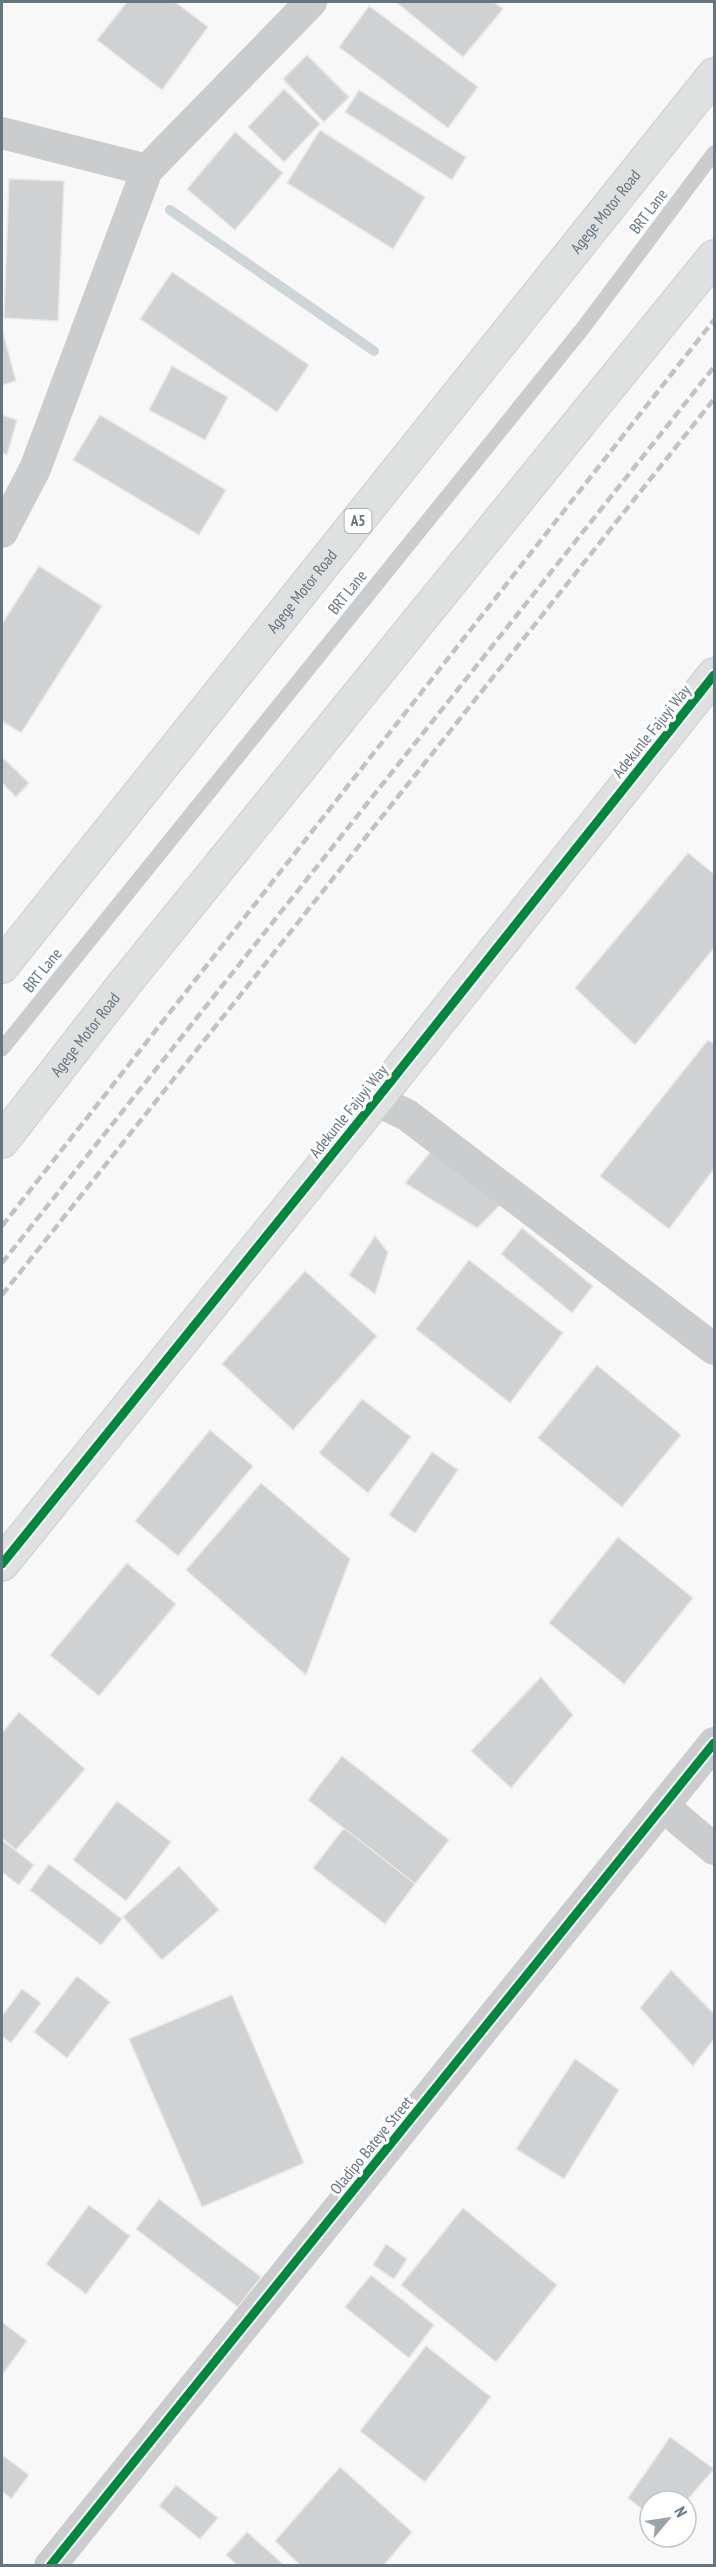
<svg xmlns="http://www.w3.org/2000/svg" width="716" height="2567" font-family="'PT Sans Narrow',sans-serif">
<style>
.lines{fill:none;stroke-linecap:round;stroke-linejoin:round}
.stream{stroke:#cdd5d8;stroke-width:10}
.building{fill:#cfd1d2;stroke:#e8e8e8;stroke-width:1.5}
.secondary-casing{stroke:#d4d5d6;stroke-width:36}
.highway-casing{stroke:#d4d5d5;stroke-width:36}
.lane{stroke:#cbcccd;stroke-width:15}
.street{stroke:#cbcccd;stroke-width:32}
.secondary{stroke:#dfe0e0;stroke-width:33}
.highway{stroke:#dfe0e0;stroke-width:33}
.rail{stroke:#c1c2c4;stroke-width:4.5;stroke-dasharray:9 4.5;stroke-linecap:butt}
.cycleway-casing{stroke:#fff;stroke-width:13}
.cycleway{stroke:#00873e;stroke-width:9}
.labels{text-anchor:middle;stroke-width:6;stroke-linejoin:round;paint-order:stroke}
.shield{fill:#fff;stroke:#939ea6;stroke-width:1.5}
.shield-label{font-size:15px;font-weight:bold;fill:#657580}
.street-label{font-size:16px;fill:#657580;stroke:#fff}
</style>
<rect width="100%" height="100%" fill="#f8f8f8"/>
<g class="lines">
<!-- stream -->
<path class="stream" d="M170,210L374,351"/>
</g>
<!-- building -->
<g class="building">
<path d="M127,2H175L208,27L162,90L97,40Z"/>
<path d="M396,2H494L503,9L463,57Z"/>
<path d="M369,6L478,87L448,128L339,47Z"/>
<path d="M307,55L349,97L324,122L283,79Z"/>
<path d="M284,89L320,124L284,162L248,127Z"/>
<path d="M359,90L466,157L452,180L345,112Z"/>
<path d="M320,130L425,197L393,249L287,183Z"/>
<path d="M235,132L283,173L235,230L187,189Z"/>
<path d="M9,179L64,181L58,321L4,318Z"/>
<path d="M172,272L309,365L277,412L140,319Z"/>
<path d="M2,329L16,381L2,385Z"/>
<path d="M172,366L228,397L205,440L149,410Z"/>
<path d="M2,415L17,420L7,455L2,453Z"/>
<path d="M100,415L226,490L199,535L73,460Z"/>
<path d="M39,566L102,606L21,733L2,721V624Z"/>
<path d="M2,757L29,783L16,797L2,783Z"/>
<path d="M688,853L714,874V948L635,1045L575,988Z"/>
<path d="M708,1040L714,1044V1169L669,1229L600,1176Z"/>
<path d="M433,1149L500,1205L477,1228L405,1183Z"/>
<path d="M522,1228L593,1286L572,1313L501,1254Z"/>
<path d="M375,1236L388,1252L375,1294L349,1275Z"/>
<path d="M469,1260L563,1333L510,1403L416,1329Z"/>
<path d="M305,1271L377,1336L293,1430L222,1364Z"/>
<path d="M597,1365L681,1435L622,1507L538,1438Z"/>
<path d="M362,1399L411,1437L368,1493L319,1453Z"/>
<path d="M210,1430L253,1466L178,1556L135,1521Z"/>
<path d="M432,1452L458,1470L415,1533L389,1515Z"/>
<path d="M261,1483L350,1559L306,1675L186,1570Z"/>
<path d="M618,1537L693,1598L624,1684L549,1623Z"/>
<path d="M127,1563L176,1604L99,1696L50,1655Z"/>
<path d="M541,1677L573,1715L511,1788L471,1751Z"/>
<path d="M19,1712L85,1769L16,1850L2,1838V1733Z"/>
<path d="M342,1756L449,1840L415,1884L308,1800Z"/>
<path d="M117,1801L171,1842L126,1901L73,1860Z"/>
<path d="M344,1828L415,1884L385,1924L313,1868Z"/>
<path d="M2,1840L34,1865L19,1885L2,1872Z"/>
<path d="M49,1864L122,1919L101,1945L30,1890Z"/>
<path d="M179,1866L219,1910L162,1960L123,1917Z"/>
<path d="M671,1970L714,2014V2039L693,2066L640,2008Z"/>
<path d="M77,1976L110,2002L67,2058L34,2032Z"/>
<path d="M22,1989L41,2003L11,2043L2,2036V2016Z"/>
<path d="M232,1995L304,2163L202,2207L129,2039Z"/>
<path d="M575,2059L619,2090L564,2179L516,2149Z"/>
<path d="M159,2199L261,2277L238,2307L136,2229Z"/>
<path d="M89,2205L130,2236L86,2294L46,2264Z"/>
<path d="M463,2208L557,2285L496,2362L401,2285Z"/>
<path d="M386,2244L407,2259L394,2279L373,2265Z"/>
<path d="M371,2275L434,2325L409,2358L345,2307Z"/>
<path d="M2,2322L27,2341L2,2375Z"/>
<path d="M426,2346L491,2397L425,2482L360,2431Z"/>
<path d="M670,2437L714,2469L686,2501H650V2515L628,2498Z"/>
<path d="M2,2455L29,2475L11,2499L2,2491Z"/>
<path d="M340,2467L412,2532L383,2566H301L275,2541Z"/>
<path d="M176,2485L218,2518L200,2539L159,2506Z"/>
<path d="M247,2532L285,2566H238L226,2555Z"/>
</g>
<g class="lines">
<!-- secondary casing -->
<g class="secondary-casing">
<path id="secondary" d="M2,1564L376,1100L714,675"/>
</g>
<!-- highway casing -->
<g class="highway-casing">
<g id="highway">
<path id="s1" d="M2,966L714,75"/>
<path id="s2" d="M2,1141L125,983L714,257"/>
</g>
</g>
<!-- lane -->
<path class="lane" d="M2,1049L583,328L714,153"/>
<!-- street -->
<g class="street">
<path d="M2,133L147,170"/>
<path d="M2,532L35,469L147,170L311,2"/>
<path d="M376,1100L407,1115L714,1349"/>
<path d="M663,1806L714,1849"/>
<path d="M50,2566L714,1743"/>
</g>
<!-- secondary -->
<use href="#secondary" class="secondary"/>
<!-- highway -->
<use href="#highway" class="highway"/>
<!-- rail -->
<g class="rail">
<path d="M2,1226L714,320"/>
<path d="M2,1263L714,367"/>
<path d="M2,1295L714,399"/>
</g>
<!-- cycleway casing -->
<g class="cycleway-casing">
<g id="cycleway">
<path d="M2,1564L376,1100L714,675"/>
<path d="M50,2566L714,1743"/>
</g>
</g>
<!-- cycleway -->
<use href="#cycleway" class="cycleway"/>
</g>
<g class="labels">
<!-- shield labels -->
<rect class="shield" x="344.5" y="509" width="27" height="24" rx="4.5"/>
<g class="shield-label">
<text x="358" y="526">A5</text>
</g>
<!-- street labels -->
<g class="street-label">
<text dy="6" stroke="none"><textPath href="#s1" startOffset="966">Agege Motor Road</textPath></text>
<text transform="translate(648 211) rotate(-53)" y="6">BRT Lane</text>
<text dy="6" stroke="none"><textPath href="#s1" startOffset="480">Agege Motor Road</textPath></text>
<text transform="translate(347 592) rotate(-51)" y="6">BRT Lane</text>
<text transform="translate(651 731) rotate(-51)" y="6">Adekunle Fajuyi Way</text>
<text transform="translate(42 970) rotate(-51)" y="6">BRT Lane</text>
<text dy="6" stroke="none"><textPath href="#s2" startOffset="135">Agege Motor Road</textPath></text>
<text transform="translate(348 1111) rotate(-51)" y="6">Adekunle Fajuyi Way</text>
<text transform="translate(371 2145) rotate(-51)" y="6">Oladipo Bateye Street</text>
</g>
</g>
<!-- border -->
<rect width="716" height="2567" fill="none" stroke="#657580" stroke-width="6"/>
<!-- north arrow -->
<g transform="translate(668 2519) rotate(61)"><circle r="28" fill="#ffffff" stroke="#c1c8cc" stroke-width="1.5"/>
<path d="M0-4.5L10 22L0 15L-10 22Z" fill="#98a3aa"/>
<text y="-9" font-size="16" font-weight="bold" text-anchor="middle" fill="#657580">N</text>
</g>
</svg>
